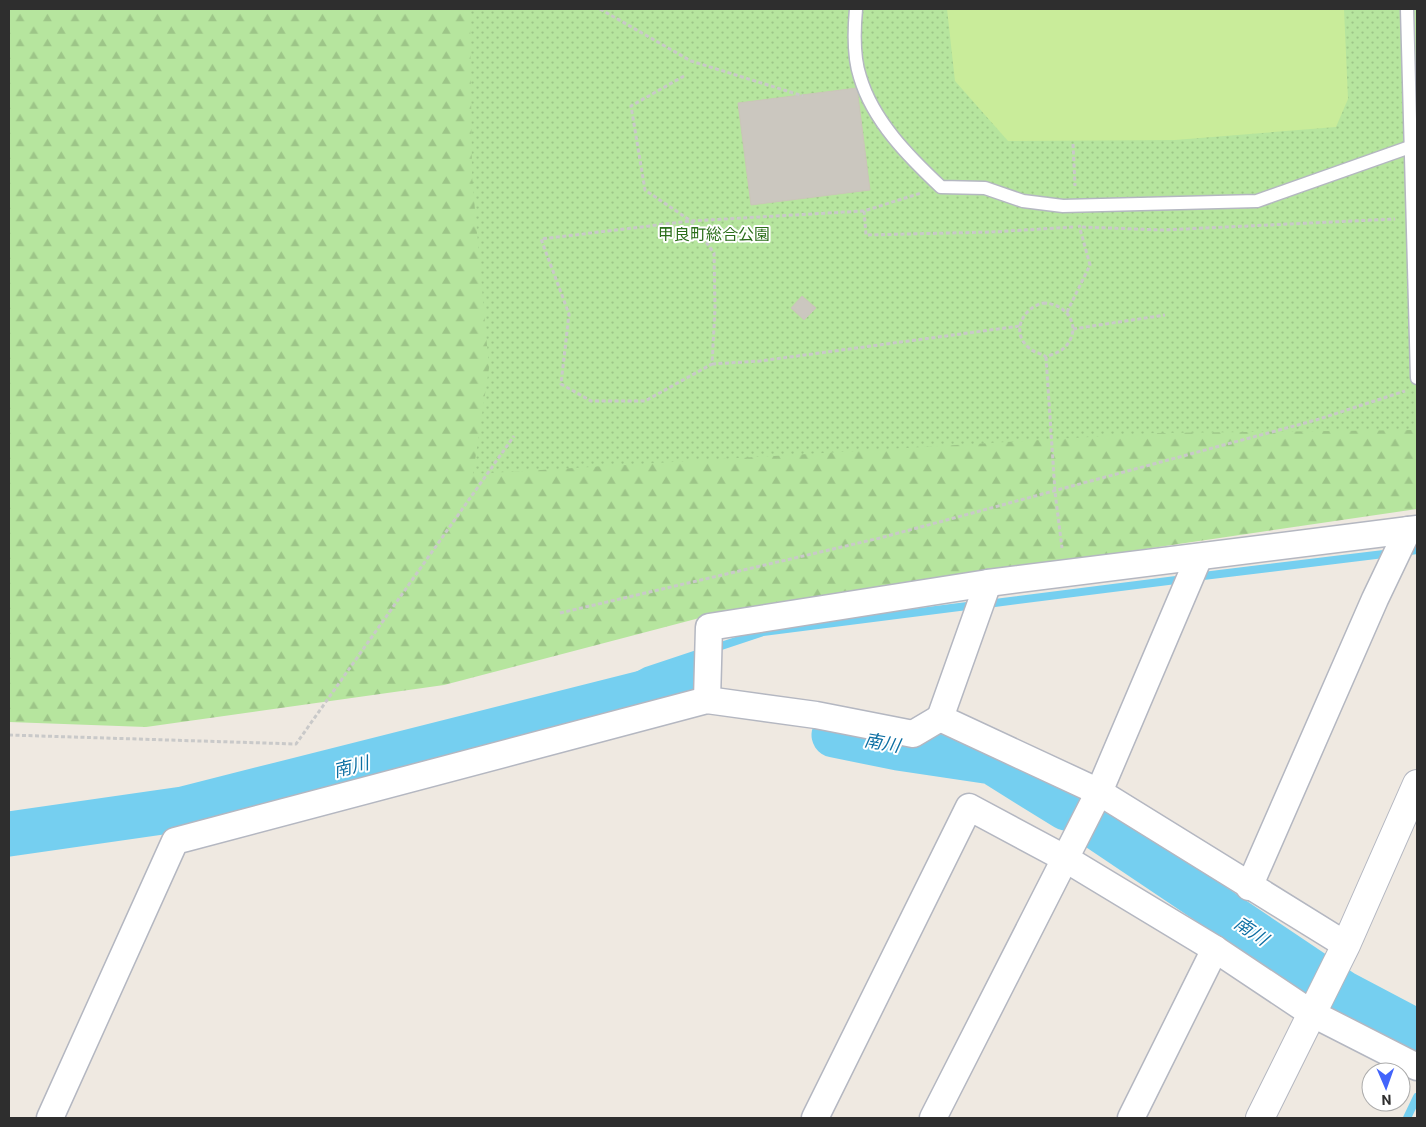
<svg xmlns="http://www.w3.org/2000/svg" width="1426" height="1127" font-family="Roboto,'Noto Sans JP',sans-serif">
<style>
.forest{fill:url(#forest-firs)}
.park{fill:url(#park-dots)}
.pitch{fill:#c9ec9a}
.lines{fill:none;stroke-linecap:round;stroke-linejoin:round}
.stream{stroke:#75cff0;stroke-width:8}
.river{stroke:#75cff0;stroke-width:45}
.building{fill:#cbc7bf;stroke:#cbc5ba}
.lane-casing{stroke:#b4b7c1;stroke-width:15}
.street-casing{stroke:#b4b7c1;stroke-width:29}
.secondary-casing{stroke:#b4b7c1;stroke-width:30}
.path{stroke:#c9c9c9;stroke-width:3;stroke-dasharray:4 2.5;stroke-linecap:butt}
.lane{stroke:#fff;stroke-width:12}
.street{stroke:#fff;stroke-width:26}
.secondary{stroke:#fff;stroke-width:28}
.labels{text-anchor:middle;stroke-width:4;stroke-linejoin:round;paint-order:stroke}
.park-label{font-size:16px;fill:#2c6e1b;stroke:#fff}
.water-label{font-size:18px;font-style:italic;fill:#0d6fa3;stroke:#fff}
</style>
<defs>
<pattern id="forest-firs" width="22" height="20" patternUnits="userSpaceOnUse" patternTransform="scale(1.25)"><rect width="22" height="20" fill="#b6e59e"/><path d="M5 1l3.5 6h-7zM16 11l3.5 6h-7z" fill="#9dc588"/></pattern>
<pattern id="park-dots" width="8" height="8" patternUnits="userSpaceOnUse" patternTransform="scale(1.25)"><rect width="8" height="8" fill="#b6e59e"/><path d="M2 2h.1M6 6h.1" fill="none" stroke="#9dc588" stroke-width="1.8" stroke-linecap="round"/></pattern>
</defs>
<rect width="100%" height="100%" fill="#efe9e1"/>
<!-- forest -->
<path class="forest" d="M9,9H1417V509L730,610L444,685L146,727L9,722Z"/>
<!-- park -->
<path class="park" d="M470,9H1417V430L1156,433L473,474L489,368L472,176Z"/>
<!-- pitch -->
<path class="pitch" d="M947,9H1344L1348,99L1336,127L1175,140L1008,141L955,81Z"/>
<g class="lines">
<!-- stream -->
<g class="stream">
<path d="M1403,552L1417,550"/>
<path d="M1195,577L1392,553"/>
<path d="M987,604L1184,579"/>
<path d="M575,709L646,671L763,632L975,605"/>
<path d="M1407,1118L1417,1097"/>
</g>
<!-- river -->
<g class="river">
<path d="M834,735L898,748L992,762L1066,808"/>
<path d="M1089,822L1343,993L1417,1032"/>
<path d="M9,834L183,809L690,681"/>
</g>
</g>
<!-- building -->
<g class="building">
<path d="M857,88L870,190L751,205L738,103Z"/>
<path d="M802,296L816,308L804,320L791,308Z"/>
</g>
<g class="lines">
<!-- lane casing -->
<g class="lane-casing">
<g id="lane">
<path d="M856,9C854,31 853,56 860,77C873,121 909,157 941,187L985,188L1023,201L1063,206L1257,201L1410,147"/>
<path d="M1407,9L1417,378"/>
</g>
</g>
<!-- street casing -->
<g class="street-casing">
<g id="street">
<path d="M988,583L940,718L1099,792L1346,945"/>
<path d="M707,700L709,627L988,583L1417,529"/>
<path d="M1249,887L1375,599L1408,530"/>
<path d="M50,1118L175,841L707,700L816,715L913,734L940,718"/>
<path d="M815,1118L969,807L1066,859L1215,949L1311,1013L1417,1067"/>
<path d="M933,1118L1099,792L1199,557"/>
<path d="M1131,1118L1215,949"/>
</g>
</g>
<!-- secondary casing -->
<g class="secondary-casing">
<path id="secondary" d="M1260,1118L1346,945L1417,784"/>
</g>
<!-- path -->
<g class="path">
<path d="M600,9L691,61L803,96"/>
<path d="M684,76L631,106L645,190L691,221L714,253L715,309L712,364L645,401H591L561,384L569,314L541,239L691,221L864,211L921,193"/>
<path d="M1073,144L1075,186"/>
<path d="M864,211L866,235L992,232L1073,227"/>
<path d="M1082,227L1163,230L1395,219"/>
<path d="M1043,303C1066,303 1083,326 1066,346C1061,352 1053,354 1046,357C1042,353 1034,353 1029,348C1010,332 1023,308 1043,303Z"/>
<path d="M1067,312L1090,265L1079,225"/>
<path d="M1073,329L1165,315"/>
<path d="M1046,357L1055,492L1062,548"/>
<path d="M712,364L760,361L1020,326"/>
<path d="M560,613L880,538L1316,420L1405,391"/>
<path d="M9,735L296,744L514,436"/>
</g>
<!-- lane -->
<use href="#lane" class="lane"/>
<!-- street -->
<use href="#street" class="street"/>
<!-- secondary -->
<use href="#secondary" class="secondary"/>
</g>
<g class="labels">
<!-- park labels -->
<g class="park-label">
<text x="714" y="240">甲良町総合公園</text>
</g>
<!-- water labels -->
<g class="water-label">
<text transform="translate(882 743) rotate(10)" y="6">南川</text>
<text transform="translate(351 767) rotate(-14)" y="6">南川</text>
<text transform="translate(1251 931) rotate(34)" y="6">南川</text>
</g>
</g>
<!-- border -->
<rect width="1426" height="1127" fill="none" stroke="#2e2e2e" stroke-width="20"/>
<!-- north arrow -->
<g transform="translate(1386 1087) rotate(178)"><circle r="24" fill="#ffffff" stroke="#ababab"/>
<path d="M0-4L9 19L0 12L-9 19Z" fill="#4264fb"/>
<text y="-8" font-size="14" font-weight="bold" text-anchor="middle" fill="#2e2e2e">N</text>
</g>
</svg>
